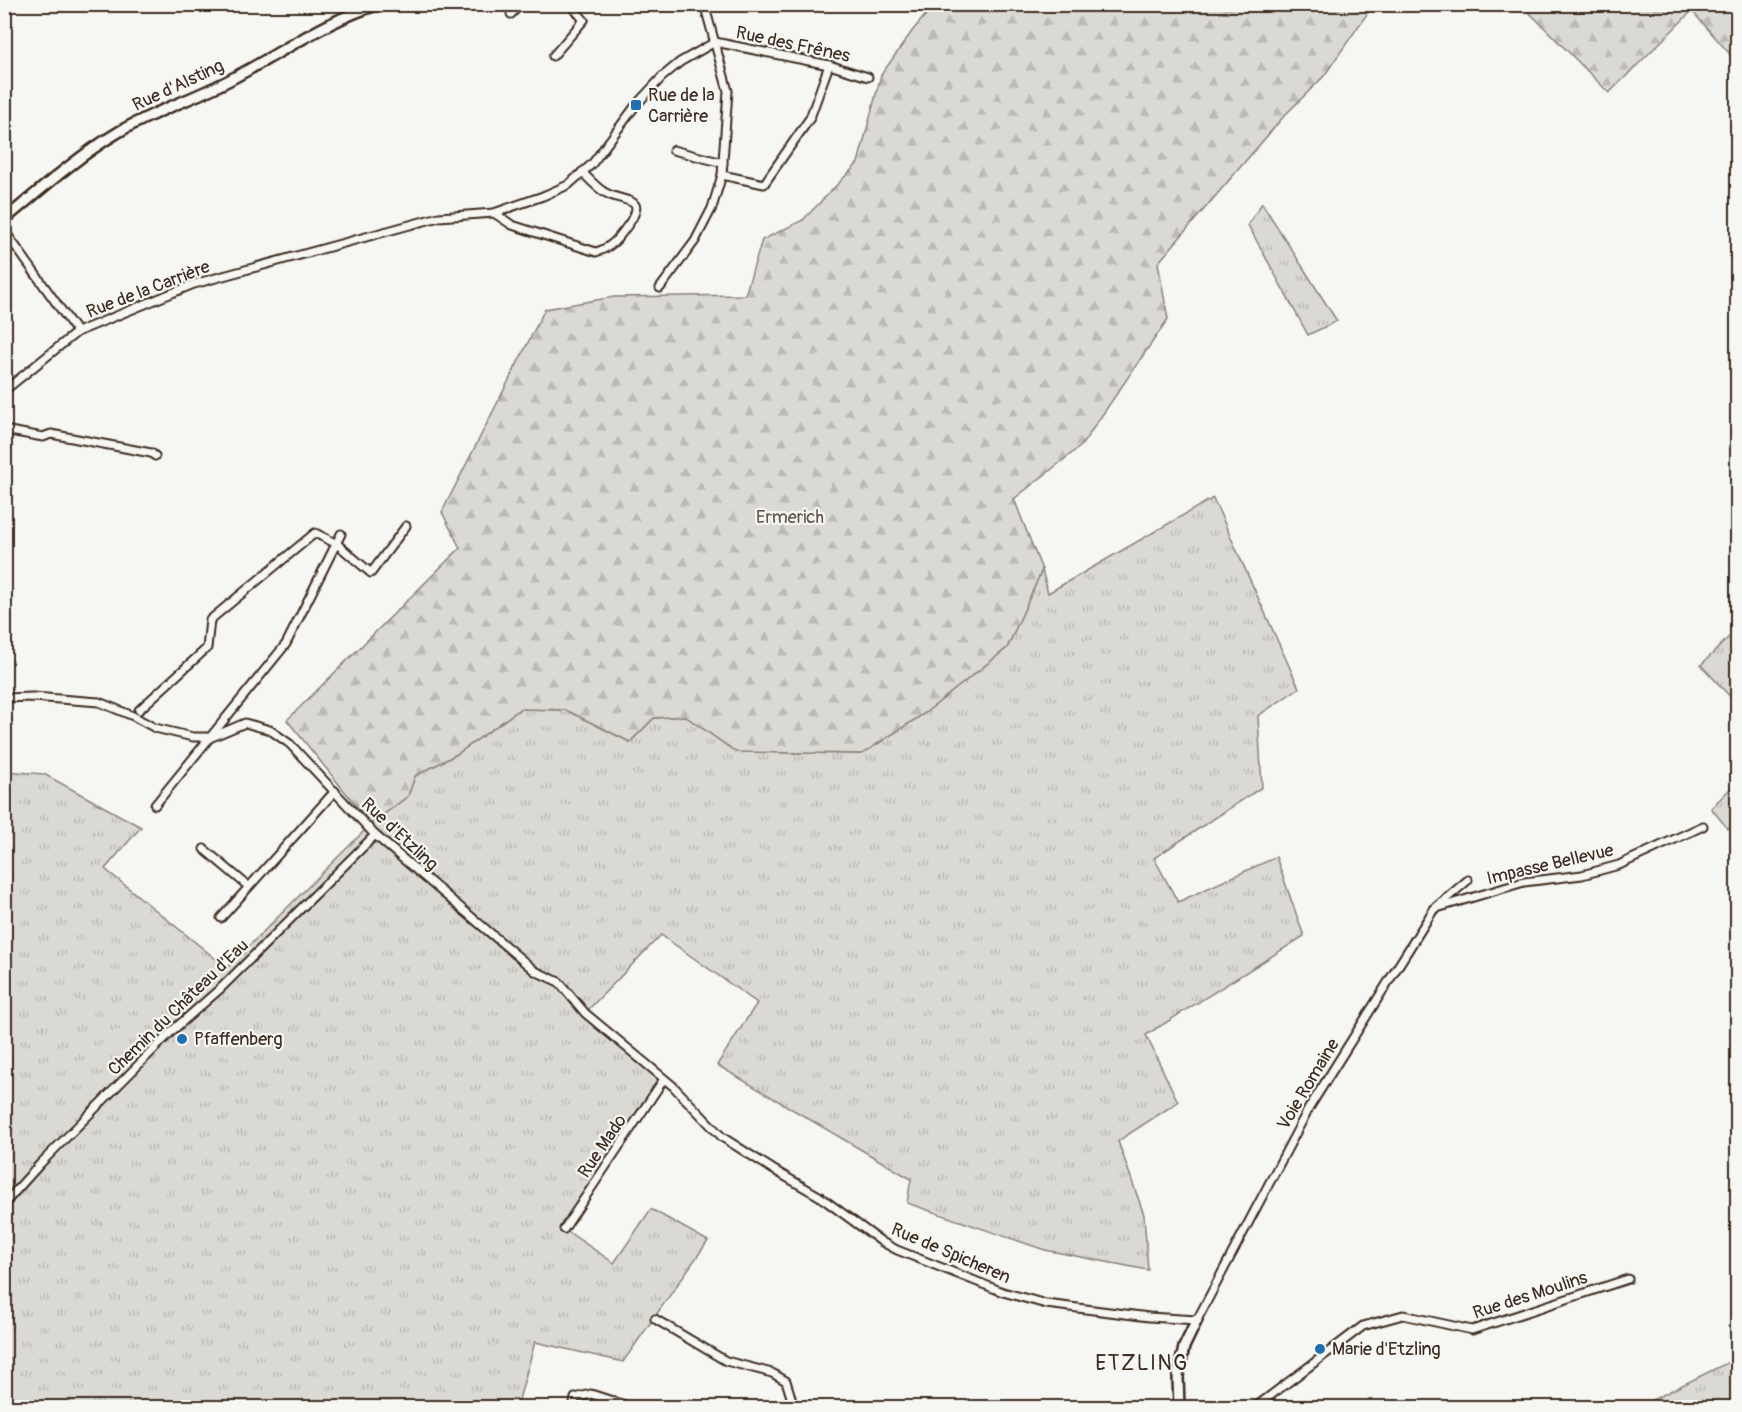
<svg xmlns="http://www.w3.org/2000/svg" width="1742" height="1412" font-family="Pangolin,sans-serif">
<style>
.grass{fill:url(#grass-tufts);stroke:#8a8278;stroke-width:1.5}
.forest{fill:url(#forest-firs);stroke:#8a8278;stroke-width:1.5}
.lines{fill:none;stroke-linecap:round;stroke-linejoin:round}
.stream{stroke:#857a71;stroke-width:2}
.street-casing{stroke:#3b2a1e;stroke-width:11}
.secondary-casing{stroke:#3b2a1e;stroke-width:14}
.street{stroke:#f6f6f2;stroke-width:7}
.secondary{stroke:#f6f6f2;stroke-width:9}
.poi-dot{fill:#1f6fb2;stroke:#f6f6f2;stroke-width:2}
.labels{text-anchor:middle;stroke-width:4.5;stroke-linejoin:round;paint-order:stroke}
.street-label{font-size:18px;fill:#3b2a1e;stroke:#f6f6f2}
.poi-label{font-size:18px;fill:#3b2a1e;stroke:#f6f6f2;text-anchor:start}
.park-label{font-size:18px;fill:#63564b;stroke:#f6f6f2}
.quarter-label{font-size:21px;letter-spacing:1.5px;fill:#3b2a1e;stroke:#f6f6f2}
</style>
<defs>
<pattern id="grass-tufts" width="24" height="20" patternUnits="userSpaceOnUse" patternTransform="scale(1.5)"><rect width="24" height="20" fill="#dad9d3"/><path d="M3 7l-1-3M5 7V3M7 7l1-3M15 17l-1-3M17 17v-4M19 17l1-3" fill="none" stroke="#bcbab5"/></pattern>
<pattern id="forest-firs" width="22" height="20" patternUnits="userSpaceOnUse" patternTransform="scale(1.5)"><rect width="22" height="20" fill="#dad9d3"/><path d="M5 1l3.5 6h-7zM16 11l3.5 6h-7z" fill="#bcbab5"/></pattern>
</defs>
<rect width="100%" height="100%" fill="#f6f6f2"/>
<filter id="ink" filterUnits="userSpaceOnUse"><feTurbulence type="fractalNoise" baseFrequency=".0167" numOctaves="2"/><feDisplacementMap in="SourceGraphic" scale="12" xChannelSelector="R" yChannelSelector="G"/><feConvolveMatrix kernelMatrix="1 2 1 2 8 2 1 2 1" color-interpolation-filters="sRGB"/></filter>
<g filter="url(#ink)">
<!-- grass -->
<g class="grass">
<path d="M1262,203L1337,321L1308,335L1248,225Z"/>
<path d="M1213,498L1299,688L1258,716L1262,787L1154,858L1178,902L1276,857L1304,936L1146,1035L1178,1102L1118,1141L1144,1215L1148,1270L1045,1250L907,1203L911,1179L717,1065L757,1003L661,935L585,1013L664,1079L564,1229L614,1263L651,1209L708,1241L623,1362L535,1342L517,1407H5V771L44,774L141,827L105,869L227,968L371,824L408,796L415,776L457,754L520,709L566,710L630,742L654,718L685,716L736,752L862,754L925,713L1007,648L1042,570L1048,593Z"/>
<path d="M1737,629V704L1701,665Z"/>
<path d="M1737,782V819L1728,829L1711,808Z"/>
<path d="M1737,1358V1407H1654L1650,1401Z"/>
</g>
<!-- forest -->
<g class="forest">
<path d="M934,5H1371L1367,14L1324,76L1285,115L1158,263L1168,319L1081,446L1014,499L1042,570L1007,648L925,713L862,754L736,752L685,716L654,718L630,742L566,710L520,709L457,754L415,776L408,796L371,824L287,720L460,548L442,512L545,309L614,297L745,295L762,240L803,220L858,163L881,75L913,30Z"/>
<path d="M1522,5H1737V62L1692,11L1609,93Z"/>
</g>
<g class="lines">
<!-- stream -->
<path class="stream" d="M1317,1401L1335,1408"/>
<!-- street casing -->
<g class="street-casing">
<g id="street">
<path d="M511,14L521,4"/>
<path d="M715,42L829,65L868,77"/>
<path d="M553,56L584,20L570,4"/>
<path d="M673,150L723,163"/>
<path d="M722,175L764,184L810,118L829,65"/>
<path d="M494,213L512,225L596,252C610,248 617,240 625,229C651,195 625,204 604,192C596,187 589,179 582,172"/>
<path d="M4,230L77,332L194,284L439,217L494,213L543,196L568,185L592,164L636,105L662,77L680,62L715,42"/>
<path d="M660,288L695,241L712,208L722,175L728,91L705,7L702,4"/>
<path d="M4,391L77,332"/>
<path d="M4,430L43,437L51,434L151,453L155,456"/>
<path d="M4,698L33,697L99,702L133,716L155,728L193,737H212L245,723L270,730L290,744L375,835L535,971L559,982L585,1013L673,1086L722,1137L774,1170L819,1196L882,1242L897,1250L1003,1292L1046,1304L1149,1317L1197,1320L1309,1108L1434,909L1468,880"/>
<path d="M139,710L207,648L210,620L315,533L337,544L371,573L406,526"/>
<path d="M155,805L286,644L341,534"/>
<path d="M204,849L248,886"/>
<path d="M1437,908L1524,882L1582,875L1619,865L1703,826"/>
<path d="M221,918L335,791"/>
<path d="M4,1204L40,1164L173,1030L221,988L375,835"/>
<path d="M564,1229L664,1079"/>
<path d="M655,1319L726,1361L772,1373L786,1381L791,1397L789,1408"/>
<path d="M573,1408L575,1398L591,1394L634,1408"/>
<path d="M1254,1408L1363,1326L1403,1315L1472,1330L1628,1279"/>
</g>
</g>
<!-- secondary casing -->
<g class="secondary-casing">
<g id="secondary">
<path d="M4,220C40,190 77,157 117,133C155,110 198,98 237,76C284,51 329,19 380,4"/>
<path d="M1179,1408L1178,1376L1184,1347L1197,1320"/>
</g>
</g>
<!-- street -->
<use href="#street" class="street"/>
<!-- secondary -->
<use href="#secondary" class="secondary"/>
</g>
</g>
<!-- markers -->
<g class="poi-dot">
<rect x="630" y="99" width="12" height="12" rx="3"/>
<circle cx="182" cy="1039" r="6"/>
<circle cx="1320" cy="1349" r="6"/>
</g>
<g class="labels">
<!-- street labels -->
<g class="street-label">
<text transform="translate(793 44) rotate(12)" y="6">Rue des Frênes</text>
<text transform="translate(178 85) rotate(-25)" y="6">Rue d'Alsting</text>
<text transform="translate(148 289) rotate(-21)" y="6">Rue de la Carrière</text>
<text transform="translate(400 834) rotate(43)" y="6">Rue d'Etzling</text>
<text transform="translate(1550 864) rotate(-13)" y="6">Impasse Bellevue</text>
<text transform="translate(178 1007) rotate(-44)" y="6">Chemin du Château d'Eau</text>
<text transform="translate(1308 1084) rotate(-59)" y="6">Voie Romaine</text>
<text transform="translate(602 1146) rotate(-56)" y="6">Rue Mado</text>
<text transform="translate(951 1253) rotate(23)" y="6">Rue de Spicheren</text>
<text transform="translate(1530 1295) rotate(-18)" y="6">Rue des Moulins</text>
</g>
<!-- poi labels -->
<g class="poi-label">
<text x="648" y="101">Rue de la<tspan x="648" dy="21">Carrière</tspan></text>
<text x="194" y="1045">Pfaffenberg</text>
<text x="1332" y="1355">Marie d'Etzling</text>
</g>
<!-- park labels -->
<g class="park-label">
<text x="790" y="523">Ermerich</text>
</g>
<!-- quarter labels -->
<g class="quarter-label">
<text x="1142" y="1370">ETZLING</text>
</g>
</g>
<!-- margin -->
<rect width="1742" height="1412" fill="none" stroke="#f6f6f2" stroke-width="24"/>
<rect x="12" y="12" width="1718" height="1388" fill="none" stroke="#3b2a1e" stroke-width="2" filter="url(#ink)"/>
</svg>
